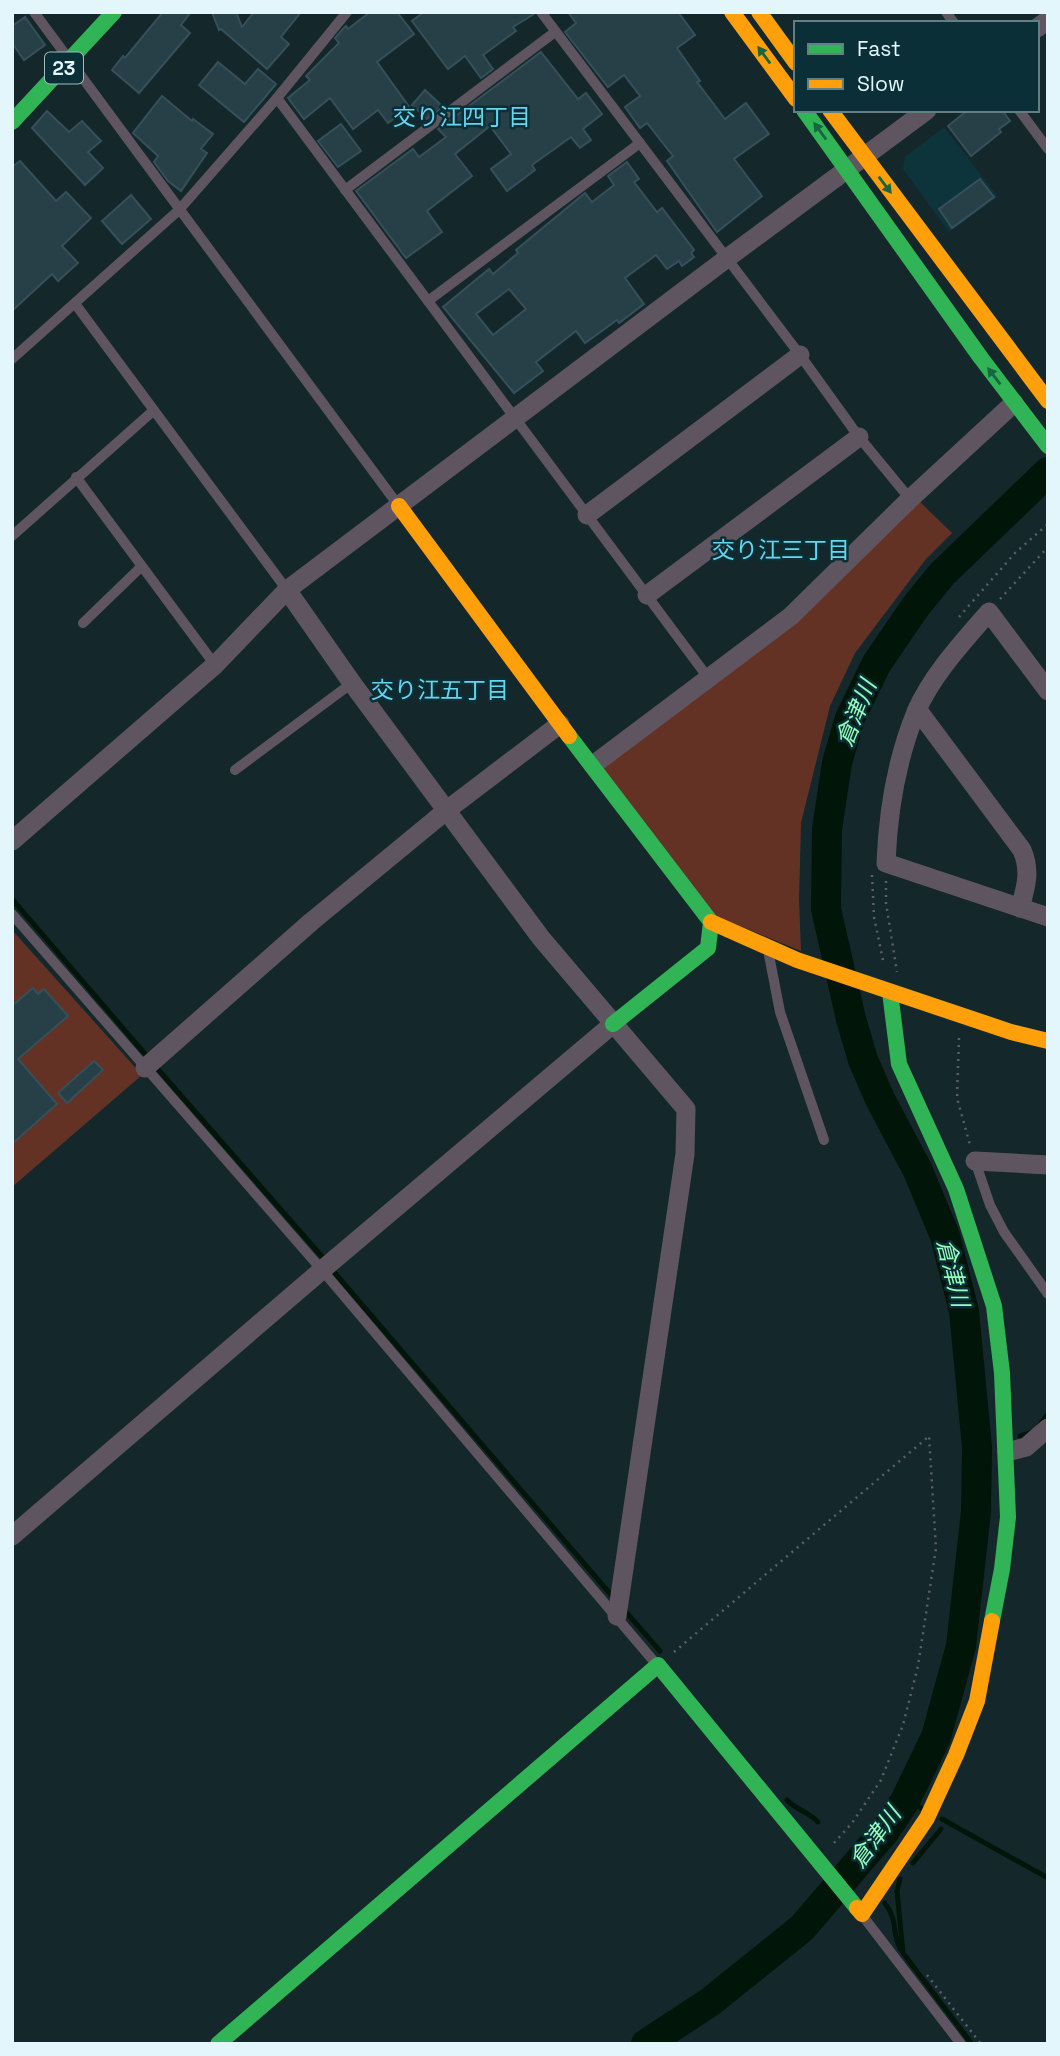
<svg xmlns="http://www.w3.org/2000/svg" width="1060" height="2056" font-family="'Space Grotesk','Noto Sans JP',sans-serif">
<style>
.built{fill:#0d333b}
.green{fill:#643225}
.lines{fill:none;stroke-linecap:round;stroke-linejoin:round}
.stream{stroke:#021509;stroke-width:5}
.river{stroke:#021509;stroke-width:30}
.building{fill:#274047;stroke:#35505a;stroke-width:2;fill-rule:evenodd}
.path{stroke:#5d5e66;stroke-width:2.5;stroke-dasharray:2 5;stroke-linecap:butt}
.lane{stroke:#5f5560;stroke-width:10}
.street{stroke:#5f5560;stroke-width:19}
.fast{stroke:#30b455;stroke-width:16}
.slow{stroke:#ff9f0a;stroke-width:16}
.oneway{fill:#196442}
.labels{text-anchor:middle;stroke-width:5;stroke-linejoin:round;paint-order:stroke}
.shield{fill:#0a2f36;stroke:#a2bac0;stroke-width:2}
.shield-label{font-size:19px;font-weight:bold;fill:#e3f6fb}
.neighbourhood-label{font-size:23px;fill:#67d5ee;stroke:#0a2f36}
.water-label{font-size:23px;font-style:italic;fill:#94ffba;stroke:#0a2f36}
</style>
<rect width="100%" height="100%" fill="#14282c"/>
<!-- built -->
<path class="built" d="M944,127L998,197L949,232L903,169L905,157Z"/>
<!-- green -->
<g class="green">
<path d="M919,501L952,533L926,559L855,653L830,706L801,823L799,899L801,951L713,915L602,767Z"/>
<path d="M12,930L142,1075L12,1187Z"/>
</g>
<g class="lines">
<!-- stream -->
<g class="stream">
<path d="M12,899L146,1055"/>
<path d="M157,1068L325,1260"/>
<path d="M334,1272L612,1596"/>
<path d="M1039,1426L1048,1414"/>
<path d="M1020,1436L1032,1432"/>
<path d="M626,1612L660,1651"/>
<path d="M787,1800C796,1810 808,1811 818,1822"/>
<path d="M905,1801L923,1809"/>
<path d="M942,1819L1048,1878"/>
<path d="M913,1863L941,1829"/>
<path d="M900,1879L897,1891L903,1953L972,2044"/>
<path d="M885,1903C899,1922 891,1933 901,1950"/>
</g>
<!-- river -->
<path class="river" d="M646,2044L710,2002L802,1928L885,1831L905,1801L936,1737L961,1646L976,1512L977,1447L964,1311L945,1236L918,1171L880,1099L863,1060L851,1019L826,909L827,829L837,763L850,718L877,663L916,606L942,574L1048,472"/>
</g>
<!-- building -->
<g class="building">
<path d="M163,12H191L181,25L190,33L139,93L112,70L123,56L125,58Z"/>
<path d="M212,12H236L242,27L254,12H301L281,37L289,44L267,69L221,29L219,30Z"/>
<path d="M370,12H397L414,34L377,62L410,108L388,123L378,110L353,129L330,98L304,119L288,98L310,80L306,76L339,43L335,38L343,29L346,26L348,29Z"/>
<path d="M424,12H534V14L513,27L516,31L483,55L493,69L481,78L465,56L448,69L412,21Z"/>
<path d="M568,12H678L695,35L677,48L700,81L697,82L725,119L746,103L769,134L734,159L762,196L717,232L667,161L673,156L647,123L640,128L625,107L640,96L624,75L608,87L565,32L576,23Z"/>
<path d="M25,17L45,45L24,60L12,43V26Z"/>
<path d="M541,52L578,99L586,93L602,114L583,129L591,140L580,148L571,137L532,165L535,170L507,191L491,169L511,154L490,126L455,154L472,176L427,211L442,232L406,258L356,191L413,149L419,157L446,137L438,129Z"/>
<path d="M218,62L245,84L258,69L276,84L244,122L199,85Z"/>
<path d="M425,90L443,107L427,119L412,105Z"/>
<path d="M162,96L192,121L193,119L213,134L201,149L207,153L181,191L168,181L154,162L158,156L133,133Z"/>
<path d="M968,110H1002L1010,121L999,129L1001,132L971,156L948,126Z"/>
<path d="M47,111L69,132L82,121L101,141L88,152L103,168L85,185L32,128Z"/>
<path d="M341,124L361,151L338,167L318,141Z"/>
<path d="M20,161L56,201L66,192L91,218L62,246L78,263L58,281L52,274L12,311V167Z"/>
<path d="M627,162L639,179L634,182L657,212L662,208L694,250L691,253L694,257L682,266L679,261L667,269L656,255L625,278L644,304L619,323L617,320L585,343L576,331L536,362L543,371L514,393L443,307L489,269L493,274L518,253L516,250L585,193L592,202L614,185L608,176ZM509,289L526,309L493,335L476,314Z"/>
<path d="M980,179L994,197L952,228L939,209Z"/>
<path d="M131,195L151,219L122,244L102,221Z"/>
<path d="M33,988L38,994L44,989L68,1016L18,1059L57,1104L12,1144V1006Z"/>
<path d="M94,1061L103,1070L67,1103L58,1093Z"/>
</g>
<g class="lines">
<!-- path -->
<g class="path">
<path d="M1000,599L1048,547"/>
<path d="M959,617L1015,553L1048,524"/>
<path d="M872,875L874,917L884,965"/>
<path d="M886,881V903L897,972"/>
<path d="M959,1038L957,1098L970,1145"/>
<path d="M674,1652L928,1437"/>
<path d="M834,1843L852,1823L881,1780L903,1725L918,1666L936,1548L929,1436"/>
<path d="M927,1975L981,2044"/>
</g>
<!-- lane -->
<g class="lane">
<path d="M34,12L398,505"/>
<path d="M541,12L800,355L859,437L910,499"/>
<path d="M946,12L954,23"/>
<path d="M277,98L709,679"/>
<path d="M1019,110L1048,149"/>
<path d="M345,190L555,32"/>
<path d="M428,301L640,143"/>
<path d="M76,305L287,590"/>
<path d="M12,359L179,210L277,98L347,12"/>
<path d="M76,477L215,665"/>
<path d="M12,536L153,411"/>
<path d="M83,623L141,567"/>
<path d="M235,770L352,683"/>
<path d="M12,914L322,1270L657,1665"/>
<path d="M768,950L780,1012L824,1140"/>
<path d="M975,1161L990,1205L1004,1232L1048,1294"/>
<path d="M862,1915L961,2044"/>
</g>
<!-- street -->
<g class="street">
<path d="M1037,28L1048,20"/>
<path d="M587,515L800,355"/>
<path d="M287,590L352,683L541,938L686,1109L685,1154L617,1616"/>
<path d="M647,595L859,437"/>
<path d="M1048,691L989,612C963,642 932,675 916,712C896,761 888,810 886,863L1048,917"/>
<path d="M917,709L1022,850C1031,871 1026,887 1020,908"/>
<path d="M593,765L791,616L910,499L1014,403"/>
<path d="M12,841L215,665L287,590L726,259L927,110"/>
<path d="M145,1068L311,922L447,810L560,724"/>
<path d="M975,1161L1048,1165"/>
<path d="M1007,1452L1026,1447L1048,1428"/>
<path d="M12,1536L322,1270L613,1024"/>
</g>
<!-- fast -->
<g class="fast">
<path d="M804,110L981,358L1048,446"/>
<path d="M12,122L114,12"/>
<path d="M569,736L711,922L708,948L613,1024"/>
<path d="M890,992L899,1064L956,1189L994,1306L1002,1373L1008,1517L1002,1569L992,1621"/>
<path d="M218,2044L658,1665L857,1908"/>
</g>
<!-- slow -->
<g class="slow">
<path d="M732,12L796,99"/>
<path d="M759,12L796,63"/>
<path d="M830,110L1048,401"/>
<path d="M399,506L569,736"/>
<path d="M711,922L797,960L1011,1032L1048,1041"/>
<path d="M857,1908L862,1914L927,1818L956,1755L977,1701L992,1621"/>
</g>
</g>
<!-- one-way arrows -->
<defs><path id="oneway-solid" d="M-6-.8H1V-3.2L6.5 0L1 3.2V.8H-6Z" transform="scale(1.75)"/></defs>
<g class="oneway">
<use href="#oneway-solid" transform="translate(764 55) rotate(-126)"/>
<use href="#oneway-solid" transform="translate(820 131) rotate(-126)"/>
<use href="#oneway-solid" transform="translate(885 185) rotate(53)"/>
<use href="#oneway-solid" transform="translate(994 376) rotate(-127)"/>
</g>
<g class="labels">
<!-- shield labels -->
<rect class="shield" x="45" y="52.5" width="38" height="31" rx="5"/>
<g class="shield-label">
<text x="64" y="75">23</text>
</g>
<!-- neighbourhood labels -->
<g class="neighbourhood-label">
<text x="462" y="125">交り江四丁目</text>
<text x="781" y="558">交り江三丁目</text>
<text x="440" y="698">交り江五丁目</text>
</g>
<!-- water labels -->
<g class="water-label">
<text transform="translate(856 713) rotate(-68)" y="8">倉津川</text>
<text transform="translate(953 1273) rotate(76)" y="8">倉津川</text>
<text transform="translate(875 1837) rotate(-54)" y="8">倉津川</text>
</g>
</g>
<!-- border -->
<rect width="1060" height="2056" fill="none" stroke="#e3f6fb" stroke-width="28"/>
<!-- legend -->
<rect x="794" y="21" width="245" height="91" fill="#0a2f36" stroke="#617f85" stroke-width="2"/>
<rect x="808" y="44" width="35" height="10" fill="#30b455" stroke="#617f85" stroke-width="2"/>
<text x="857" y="56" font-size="21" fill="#e3f6fb">Fast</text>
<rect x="808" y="79" width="35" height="10" fill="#ff9f0a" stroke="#617f85" stroke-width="2"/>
<text x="857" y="91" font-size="21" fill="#e3f6fb">Slow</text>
</svg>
